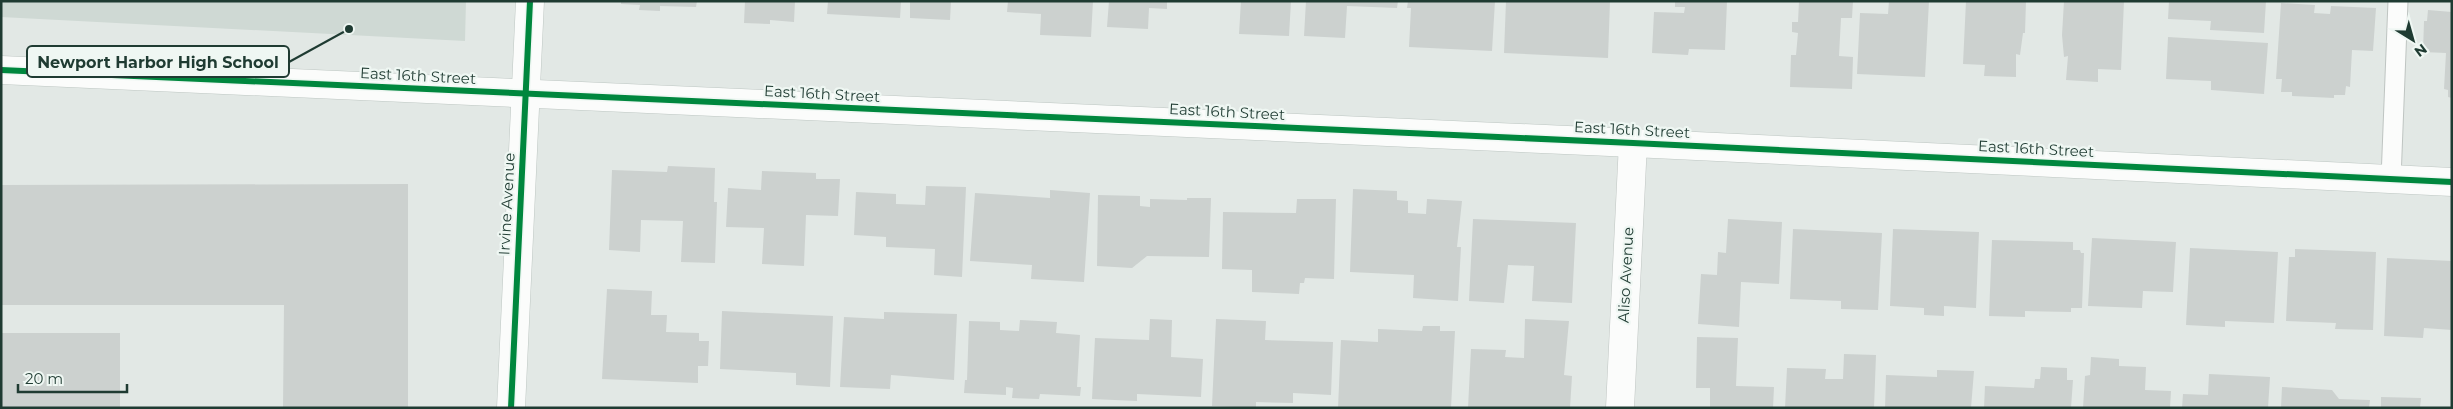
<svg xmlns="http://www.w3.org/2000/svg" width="2453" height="409" font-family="Montserrat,sans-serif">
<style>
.built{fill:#cfd9d4}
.building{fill:#ccd1cf}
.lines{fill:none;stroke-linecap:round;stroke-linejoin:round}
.lane-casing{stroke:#bfc5c2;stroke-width:21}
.street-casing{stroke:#bfc5c2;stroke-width:29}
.secondary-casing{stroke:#bdc6c2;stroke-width:29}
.lane{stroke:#fbfcfb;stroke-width:19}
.street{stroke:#fbfcfb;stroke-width:28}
.secondary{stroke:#fbfcfb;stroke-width:28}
.cycleway-casing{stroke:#eff7f3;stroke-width:9}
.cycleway{stroke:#00873e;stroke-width:6}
.labels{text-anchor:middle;stroke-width:4.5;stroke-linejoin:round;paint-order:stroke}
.street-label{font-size:15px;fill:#1f3b32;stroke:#eff7f3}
.leader{fill:none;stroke:#1f3b32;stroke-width:2}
.callout-dot{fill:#1f3b32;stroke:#eff7f3;stroke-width:2}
.callout{fill:#eff7f3;stroke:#1f3b32;stroke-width:2}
.callout-label{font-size:16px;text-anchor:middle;font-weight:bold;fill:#1f3b32}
</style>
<rect width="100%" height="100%" fill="#e2e8e5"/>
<!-- built -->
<path class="built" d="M1,1H466L465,41L1,17Z"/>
<!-- building -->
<g class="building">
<path d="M621,1H697L696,7L660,6V11L639,10L640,5L621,4Z"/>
<path d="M745,1H795L794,22L770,20V24L744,23Z"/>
<path d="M828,1H901L900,18L827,14Z"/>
<path d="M910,1H951L950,20L910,18Z"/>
<path d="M1008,1H1093L1091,37L1040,35L1041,14L1007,12Z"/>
<path d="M1109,1H1167V9L1149,8L1148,29L1107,27Z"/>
<path d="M1241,1H1291L1289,36L1239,34Z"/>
<path d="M1306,1H1398L1397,8L1347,6L1345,38L1304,36Z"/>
<path d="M1408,1H1495L1492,51L1409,47L1411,8H1407Z"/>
<path d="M1506,1H1610L1608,58L1504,53Z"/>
<path d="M1675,1H1727L1725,50L1689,49L1688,55L1652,53L1654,12L1684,13L1685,7H1675Z"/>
<path d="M1799,1H1853L1852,18H1841L1839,56L1853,57L1852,89L1790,87L1791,55H1796L1798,33L1792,32V22H1798Z"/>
<path d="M1889,1H1929L1925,77L1857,74L1860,13L1888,14Z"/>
<path d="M1966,1H2026L2025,33H2023L2020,55L2016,54V77L1984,76L1985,65L1963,64Z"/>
<path d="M2064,1H2124L2121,70L2098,69V82L2066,80L2068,56L2064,57L2062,35Z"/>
<path d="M2169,1H2266L2264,33L2210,30L2211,21L2168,19Z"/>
<path d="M2281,3L2315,5L2314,13L2330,14L2331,6L2376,8L2373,51L2352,50L2350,87L2346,86L2345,95H2334V98L2292,96V92H2281L2282,79H2276Z"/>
<path d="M2428,10L2452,12V98L2448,97V90L2444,89L2446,53L2423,52L2424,21H2427Z"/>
<path d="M2168,37L2268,43L2264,94L2211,90V81L2166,79Z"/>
<path d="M668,166L715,168L714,202H717L715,263L681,262L683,221L641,220L640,252L609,250L612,170L667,172Z"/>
<path d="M762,171L816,173V179H840L838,216L806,215L804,266L762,264L764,228L726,227L728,188L761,190Z"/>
<path d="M408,184V408H283L284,305H1V185Z"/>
<path d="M926,186L966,187L962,277L934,275L935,249L886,247V237L854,235L856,192L896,194V204L925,205Z"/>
<path d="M1353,189L1397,191V200L1408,201V213L1426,214L1427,199L1462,201L1457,247H1461L1458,301L1413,298L1414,275L1350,272Z"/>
<path d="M1050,190L1090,193L1084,282L1031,279L1032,265L970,261L975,193L1050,198Z"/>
<path d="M1098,195L1140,196V206L1150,207V199L1187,200V198H1211L1209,257L1147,256L1132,268L1097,266Z"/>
<path d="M1297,199H1336L1334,279L1305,278L1304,283H1300L1299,294L1252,292V270L1222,269L1223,212L1296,213Z"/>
<path d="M1473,219L1576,223L1572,303L1532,301L1534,266L1508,265L1504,303L1469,301Z"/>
<path d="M1728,219L1782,222L1779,284L1741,282L1739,327L1698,324L1701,274L1717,275L1718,252L1726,253Z"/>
<path d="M1793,229L1882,233L1878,310L1841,309V301L1790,299Z"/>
<path d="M1893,229L1979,232L1976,308L1944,306V316L1924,315V308L1890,306Z"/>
<path d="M2092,238L2176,242L2173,292L2143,291L2142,308L2088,306Z"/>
<path d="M1992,240L2073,242V250H2080L2081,253H2084L2082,308H2071V312L2025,311V317L1989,316Z"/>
<path d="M2190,248L2278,252L2274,323L2225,321V327L2186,325Z"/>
<path d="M2295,249L2376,252L2373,330L2335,329L2336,323L2286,321L2289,257H2295Z"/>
<path d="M2387,258L2452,261V330L2424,328L2423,338L2384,336Z"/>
<path d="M607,289L652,291L651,315H667L666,332L699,333V341H709L708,366H698V383L602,379Z"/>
<path d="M722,311L833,316L830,387L796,385V373L720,369Z"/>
<path d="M884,312L957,314L954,380L891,375L890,389L840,387L844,317L884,319Z"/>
<path d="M1150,319L1172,320L1171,357L1203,359L1201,397L1137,394V401L1092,399L1095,338L1149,340Z"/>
<path d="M1216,319L1266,321L1265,340L1333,342L1331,395L1293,393V403L1256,402V408L1212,406Z"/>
<path d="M1525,319L1569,321L1564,375L1572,376L1570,408H1468L1471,349L1506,350L1505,357L1524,358Z"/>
<path d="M1020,320L1057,322L1056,333L1080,335L1077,387H1081L1080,396L1040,394L1039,399L1012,398L1013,388L1006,387V395L964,393L965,380H967L969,321L1000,322V330L1019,331Z"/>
<path d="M1423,326H1440V331H1455L1451,408H1338L1341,340L1378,342V329L1422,331Z"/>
<rect x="1" y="333" width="119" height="75"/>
<path d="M1697,337L1738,338L1736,386L1774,387L1773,408H1710V388H1696Z"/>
<path d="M1844,354L1876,355L1874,408H1785L1787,368L1826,369L1825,379H1843Z"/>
<path d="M2091,357L2119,359V366L2146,367L2145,390L2171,391L2170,408H2083L2085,376L2090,375Z"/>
<path d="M2041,367L2067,368V380H2073L2071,408H1984L1985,386L2034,388L2035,379H2040Z"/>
<path d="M1937,370L1974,371L1971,408H1885L1886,375L1937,377Z"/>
<path d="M2209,374L2270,377L2268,408H2182L2183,394L2208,395Z"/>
<path d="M2282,387L2332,390L2339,399L2370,400L2369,408H2281Z"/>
<path d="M2381,397L2421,398L2420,408H2381Z"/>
</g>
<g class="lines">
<!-- lane casing -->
<g class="lane-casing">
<path id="lane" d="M2391,179L2398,1"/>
</g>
<!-- street casing -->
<g class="street-casing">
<path id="street" d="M1620,408L1633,143"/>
</g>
<!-- secondary casing -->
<g class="secondary-casing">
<g id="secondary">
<path d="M1,70L1633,143L2452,182"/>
<path d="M511,408L530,1"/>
</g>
</g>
<!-- lane -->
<use href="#lane" class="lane"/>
<!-- street -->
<use href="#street" class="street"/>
<!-- secondary -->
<use href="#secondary" class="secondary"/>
<!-- cycleway casing -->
<g class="cycleway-casing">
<g id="cycleway">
<path d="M1,70L1633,143L2452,182"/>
<path d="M511,408L530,1"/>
</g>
</g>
<!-- cycleway -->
<use href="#cycleway" class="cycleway"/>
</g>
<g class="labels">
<!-- street labels -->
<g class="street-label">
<text transform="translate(418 76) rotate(3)" y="5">East 16th Street</text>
<text transform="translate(822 94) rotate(3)" y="5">East 16th Street</text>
<text transform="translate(1227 112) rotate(3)" y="5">East 16th Street</text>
<text transform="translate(1632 130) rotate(3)" y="5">East 16th Street</text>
<text transform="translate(2036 149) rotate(3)" y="5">East 16th Street</text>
<text transform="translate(507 204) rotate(-87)" y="5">Irvine Avenue</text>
<text transform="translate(1626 275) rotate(-87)" y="5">Aliso Avenue</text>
</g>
</g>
<!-- callouts -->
<path class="leader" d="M349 29L289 62"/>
<circle class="callout-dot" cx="349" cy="29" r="5"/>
<rect class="callout" x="27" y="46" width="262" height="31" rx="5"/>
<g class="callout-label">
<text x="158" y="68">Newport Harbor High School</text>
</g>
<!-- border -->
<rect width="2453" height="409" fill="none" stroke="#1f3b32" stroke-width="5"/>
<!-- north arrow -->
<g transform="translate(2413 40) rotate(143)" stroke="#eff7f3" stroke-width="4" paint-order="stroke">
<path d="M0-4L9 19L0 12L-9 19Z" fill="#1f3b32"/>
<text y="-8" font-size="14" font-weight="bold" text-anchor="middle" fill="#1f3b32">N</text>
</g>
<!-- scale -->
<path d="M18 384v8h109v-8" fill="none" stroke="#1f3b32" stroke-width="2.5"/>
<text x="25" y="384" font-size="15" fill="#1f3b32" stroke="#eff7f3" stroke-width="4" paint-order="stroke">20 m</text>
</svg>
